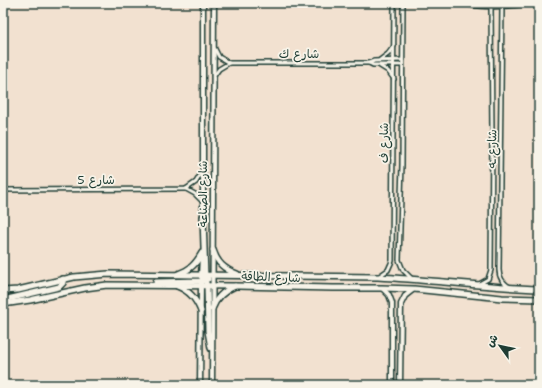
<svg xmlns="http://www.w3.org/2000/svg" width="542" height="388" font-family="'Shantell Sans','Playpen Sans Arabic',sans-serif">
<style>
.built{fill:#f2e1d0}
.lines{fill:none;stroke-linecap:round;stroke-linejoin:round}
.minor-casing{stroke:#1f3d34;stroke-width:6}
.tertiary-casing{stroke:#1f3d34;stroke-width:7}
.primary-casing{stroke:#1f3d34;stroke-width:8}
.minor{stroke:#f7f3e8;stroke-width:3}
.tertiary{stroke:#f7f3e8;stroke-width:4}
.primary{stroke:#f7f3e8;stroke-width:5}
.labels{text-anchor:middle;stroke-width:3.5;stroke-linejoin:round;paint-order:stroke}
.street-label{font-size:12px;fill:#1f3d34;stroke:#f7f3e8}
</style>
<rect width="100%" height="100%" fill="#f7f3e8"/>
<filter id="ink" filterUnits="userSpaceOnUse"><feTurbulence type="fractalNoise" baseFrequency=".025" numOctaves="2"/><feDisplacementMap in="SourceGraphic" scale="8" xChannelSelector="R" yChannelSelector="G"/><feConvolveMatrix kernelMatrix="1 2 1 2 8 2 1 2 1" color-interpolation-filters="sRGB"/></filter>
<g filter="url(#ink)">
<!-- built -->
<rect class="built" x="3" y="3" width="536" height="382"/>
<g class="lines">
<!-- minor casing -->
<g class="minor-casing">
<g id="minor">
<path d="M403,3L402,165L399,260L403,270L412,279"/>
<path d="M458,3C481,8 508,8 530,3"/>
<path d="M502,6L499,270C499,278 503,282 509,287"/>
<path d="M215,49L219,57L229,63H369L374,61L402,60"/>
<path d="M380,60L388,54L394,46"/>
<path d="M369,63L373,65H402"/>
<path d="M380,66L388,71L394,79"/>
<path d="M214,76L219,69L229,63"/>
<path d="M186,189L195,194L202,201"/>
<path d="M3,190L186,189L196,182L202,172"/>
<path d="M378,277L388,270L392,261L394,3"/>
<path d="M479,284L488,279L491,270L492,135L491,6"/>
</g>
</g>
<!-- tertiary casing -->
<g class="tertiary-casing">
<g id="tertiary">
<path d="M203,219V3"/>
<path d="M201,277L202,253"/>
<path d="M382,288L389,295L392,303V385"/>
<path d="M200,385L201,283"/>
<path d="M212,385L214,3"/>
<path d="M400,385L401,304L405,296L414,289"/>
</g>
</g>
<!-- primary casing -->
<g class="primary-casing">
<g id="primary">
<path d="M203,217L205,277"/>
<path d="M213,250C217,263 224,269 237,274"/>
<path d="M178,274C190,270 196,264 202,253"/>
<path d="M201,276L205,280L207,286L208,331L211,348"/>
<path d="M156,282L201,281L208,279"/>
<path d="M177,286C190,291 196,299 201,311"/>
<path d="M3,291L18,290L74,277L108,274L378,277C432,280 485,287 539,289"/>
<path d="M3,300L59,287L63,283V279"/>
<path d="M3,304L30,300L85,288L107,285L237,286L333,288H382L414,289L502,298L539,299"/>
<path d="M212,309C216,298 223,291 235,286"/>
</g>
</g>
<!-- minor -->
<use href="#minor" class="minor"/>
<!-- tertiary -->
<use href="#tertiary" class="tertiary"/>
<!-- primary -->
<use href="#primary" class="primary"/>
</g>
</g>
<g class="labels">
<!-- street labels -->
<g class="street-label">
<text x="299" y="58">شارع ك</text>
<text transform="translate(384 143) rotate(-90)" y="4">شارع ف</text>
<text transform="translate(492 149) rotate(-89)" y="4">شارع ـه</text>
<text x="96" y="184">شارع 5</text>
<text transform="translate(203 194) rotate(-90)" y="4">شارع الصناعة</text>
<text transform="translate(271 277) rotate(2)" y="4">شارع الطاقة</text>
</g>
</g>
<!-- margin -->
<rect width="542" height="388" fill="none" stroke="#f7f3e8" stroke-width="16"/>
<rect x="8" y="8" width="526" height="372" fill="none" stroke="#1f3d34" stroke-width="1.5" filter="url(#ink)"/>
<!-- north arrow -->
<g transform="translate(500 346) rotate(303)" stroke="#f7f3e8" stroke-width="3" paint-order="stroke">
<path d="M0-3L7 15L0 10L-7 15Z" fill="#1f3d34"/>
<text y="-6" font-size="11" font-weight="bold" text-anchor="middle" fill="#1f3d34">ش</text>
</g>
</svg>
